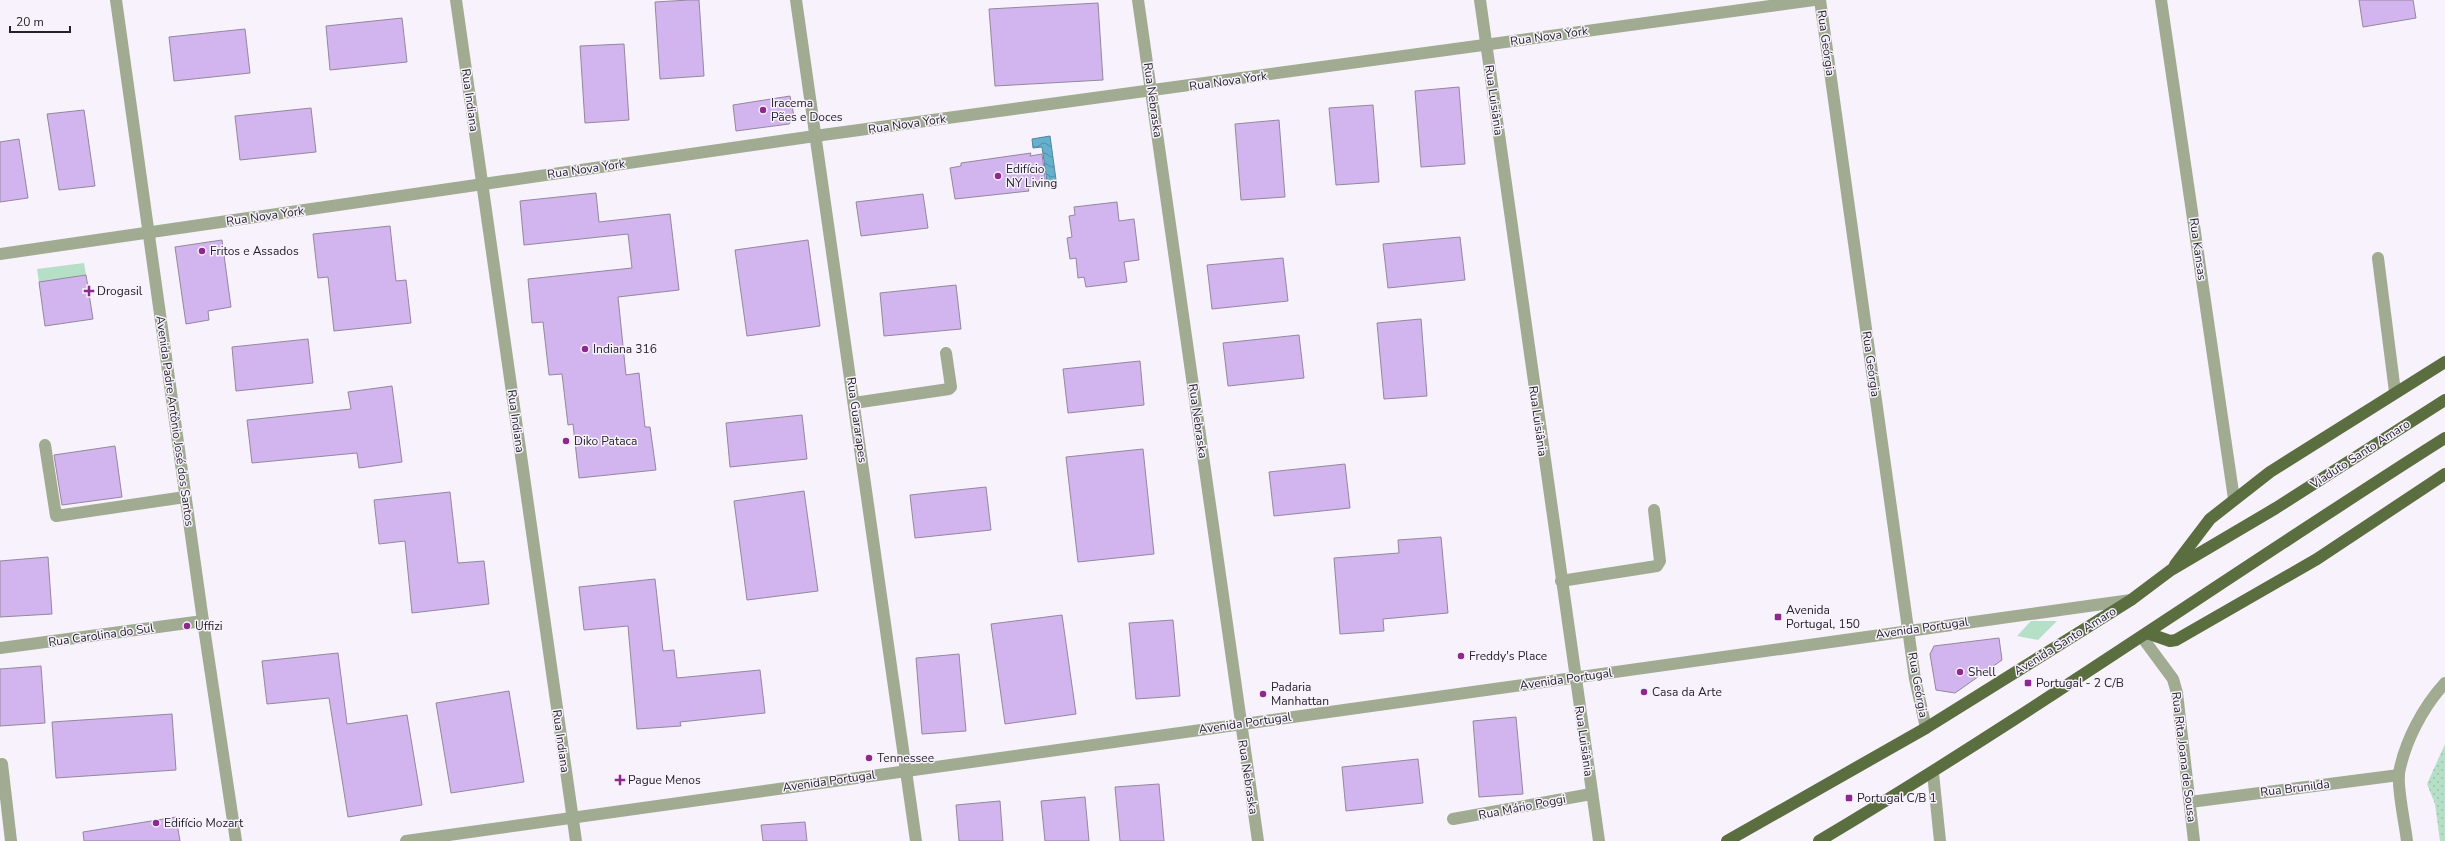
<svg xmlns="http://www.w3.org/2000/svg" width="2445" height="841" font-family="'Nunito Sans',sans-serif">
<style>
.green{fill:#b6dfc7}
.park{fill:url(#park-dots)}
.water{fill:url(#water-waves);stroke:#52859c}
.building{fill:#d2b4ee;stroke:#93879e}
.lines{fill:none;stroke-linecap:round;stroke-linejoin:round}
.minor{stroke:#a0ab91;stroke-width:12}
.major{stroke:#5b6e3f;stroke-width:12}
.poi-dot{fill:#8e288e;stroke:#f7f2fc;stroke-width:1.5}
.labels{text-anchor:middle;stroke-width:3;stroke-linejoin:round;paint-order:stroke}
.street-label{font-size:12px;fill:#26222b;stroke:#f7f2fc}
.poi-label{font-size:12px;fill:#26222b;stroke:#f7f2fc;text-anchor:start}
</style>
<defs>
<pattern id="park-dots" width="8" height="8" patternUnits="userSpaceOnUse"><rect width="8" height="8" fill="#b6dfc7"/><path d="M2 2h.1M6 6h.1" fill="none" stroke="#9cbfab" stroke-width="1.8" stroke-linecap="round"/></pattern>
<pattern id="water-waves" width="16" height="10" patternUnits="userSpaceOnUse"><rect width="16" height="10" fill="#65b0cc"/><path d="M0 5q4-4 8 0t8 0" fill="none" stroke="#538fa6"/></pattern>
</defs>
<rect width="100%" height="100%" fill="#f7f2fc"/>
<!-- green -->
<g class="green">
<path d="M84,263L86,275L39,282L37,269Z"/>
<path d="M2031,621H2057L2038,640L2017,636Z"/>
</g>
<!-- park -->
<path class="park" d="M2445,744V841H2440L2435,804L2427,784Z"/>
<!-- water -->
<path class="water" d="M1050,136L1057,187L1048,188L1042,147L1033,148L1032,139Z"/>
<!-- building -->
<g class="building">
<path d="M689,0H699L704,76L660,79L655,2Z"/>
<path d="M2359,0H2413L2416,18L2363,27Z"/>
<path d="M1098,3L1103,80L995,86L989,9Z"/>
<path d="M402,18L407,62L330,70L326,26Z"/>
<path d="M245,29L250,73L174,81L169,37Z"/>
<path d="M624,44L629,120L585,123L580,46Z"/>
<path d="M1459,87L1465,164L1421,167L1415,91Z"/>
<path d="M790,96L794,116L789,124L736,131L733,105Z"/>
<path d="M1373,105L1379,182L1336,185L1329,108Z"/>
<path d="M311,108L316,152L240,160L235,116Z"/>
<path d="M84,110L95,186L59,190L47,114Z"/>
<path d="M1279,120L1285,197L1241,200L1235,124Z"/>
<path d="M19,139L28,198L0,202V142Z"/>
<path d="M1031,153L1030,156L1042,154L1046,185L1028,188L1029,191L955,199L950,168L961,166V163Z"/>
<path d="M596,193L599,222L670,214L679,290L618,297L626,375L639,373L645,427H650L656,470L579,478L573,424L568,425L562,374L549,375L543,322L532,323L528,279L632,268L628,234L524,245L520,201Z"/>
<path d="M923,194L928,228L861,236L856,202Z"/>
<path d="M1117,202L1119,221L1134,219L1139,260L1124,262L1127,282L1086,287L1084,277L1078,278L1076,258L1070,259L1067,238L1072,237L1069,216L1075,215L1074,207Z"/>
<path d="M390,226L396,281L406,280L411,323L334,331L328,277L318,278L313,234Z"/>
<path d="M1460,237L1465,280L1388,288L1383,244Z"/>
<path d="M222,240L231,307L208,311L209,320L186,324L175,247Z"/>
<path d="M808,240L820,326L747,336L735,250Z"/>
<path d="M1283,258L1288,301L1212,309L1207,265Z"/>
<path d="M86,275L93,319L45,326L39,282Z"/>
<path d="M956,285L961,329L884,336L880,293Z"/>
<path d="M1421,319L1427,396L1384,399L1377,323Z"/>
<path d="M1299,335L1304,378L1228,386L1223,343Z"/>
<path d="M308,339L313,383L236,391L232,347Z"/>
<path d="M1140,361L1144,405L1068,413L1063,369Z"/>
<path d="M392,386L402,462L359,468L357,453L252,463L247,420L351,409L348,392Z"/>
<path d="M802,415L807,459L730,467L726,423Z"/>
<path d="M115,446L122,497L62,505L54,455Z"/>
<path d="M1143,449L1154,554L1078,562L1066,457Z"/>
<path d="M1345,464L1350,508L1274,516L1269,472Z"/>
<path d="M986,487L991,530L915,538L910,495Z"/>
<path d="M804,491L818,591L747,600L734,501Z"/>
<path d="M450,492L458,563L484,561L489,604L412,613L405,541L379,544L374,500Z"/>
<path d="M1441,537L1448,613L1383,619L1384,631L1340,634L1334,558L1399,553L1398,540Z"/>
<path d="M48,557L52,614L0,617V561Z"/>
<path d="M655,579L663,651L674,650L677,678L760,670L765,713L680,722L681,726L637,729L628,626L584,630L579,587Z"/>
<path d="M1062,615L1076,714L1005,724L991,624Z"/>
<path d="M1173,620L1180,696L1136,699L1129,623Z"/>
<path d="M1999,638L2002,660L1955,693L1936,690L1930,654L1934,646Z"/>
<path d="M338,653L347,724L407,715L422,805L348,817L329,698L267,704L262,661Z"/>
<path d="M959,654L966,731L922,734L916,658Z"/>
<path d="M41,666L45,723L0,726V669Z"/>
<path d="M509,691L524,782L451,793L436,703Z"/>
<path d="M172,714L176,770L56,778L52,722Z"/>
<path d="M1516,717L1523,794L1479,797L1473,721Z"/>
<path d="M1418,759L1423,803L1346,811L1342,767Z"/>
<path d="M1159,784L1164,841H1120L1115,787Z"/>
<path d="M1085,797L1089,841H1045L1041,801Z"/>
<path d="M1000,801L1003,841H959L956,805Z"/>
<path d="M176,817L180,841H84L83,832Z"/>
<path d="M805,822L807,841H763L761,825Z"/>
</g>
<g class="lines">
<!-- minor -->
<g class="minor">
<path d="M116,0L203,621L236,841"/>
<path d="M456,0L576,841"/>
<path d="M796,0L916,841"/>
<path d="M1138,0L1258,841"/>
<path d="M1480,0L1599,841"/>
<path d="M1820,0L1915,679L1926,728"/>
<path d="M2161,0L2234,499"/>
<path d="M0,254L815,136L1814,0"/>
<path d="M2378,258L2395,392"/>
<path d="M854,403L949,389L951,387L946,353"/>
<path d="M45,445L56,516L185,497"/>
<path d="M1561,581L1657,566L1660,561L1654,510"/>
<path d="M2142,637L2173,679L2177,693L2194,841"/>
<path d="M0,648L203,621"/>
<path d="M2,764L11,841"/>
<path d="M1933,773L1940,841"/>
<path d="M2190,802L2399,775"/>
<path d="M1453,819L1591,794"/>
<path d="M406,841L2131,600"/>
<path d="M2407,841C2405,824 2397,788 2399,773C2405,741 2423,707 2445,683"/>
</g>
<!-- major -->
<g class="major">
<path d="M2175,565L2210,519L2270,472L2445,362"/>
<path d="M2147,633L2170,641L2176,640L2317,559L2445,474"/>
<path d="M1727,841L1926,728L2131,600L2171,570L2276,508L2445,400"/>
<path d="M1819,841C2032,714 2235,571 2445,438"/>
</g>
</g>
<!-- markers -->
<g class="poi-dot">
<circle cx="763" cy="110" r="4"/>
<circle cx="998" cy="176" r="4"/>
<circle cx="202" cy="251" r="4"/>
<path d="M87 285h4v4h4v4h-4v4h-4v-4h-4v-4h4z"/>
<circle cx="585" cy="349" r="4"/>
<circle cx="566" cy="441" r="4"/>
<rect x="1774" y="613" width="8" height="8" rx="2"/>
<circle cx="187" cy="626" r="4"/>
<circle cx="1461" cy="656" r="4"/>
<circle cx="1960" cy="672" r="4"/>
<rect x="2024" y="679" width="8" height="8" rx="2"/>
<circle cx="1644" cy="692" r="4"/>
<circle cx="1263" cy="694" r="4"/>
<circle cx="869" cy="758" r="4"/>
<path d="M618 774h4v4h4v4h-4v4h-4v-4h-4v-4h4z"/>
<rect x="1845" y="794" width="8" height="8" rx="2"/>
<circle cx="156" cy="823" r="4"/>
</g>
<g class="labels">
<!-- street labels -->
<g class="street-label">
<text transform="translate(1549 36) rotate(-8)" y="4">Rua Nova York</text>
<text transform="translate(1826 43) rotate(82)" y="4">Rua Geórgia</text>
<text transform="translate(1228 81) rotate(-8)" y="4">Rua Nova York</text>
<text transform="translate(470 100) rotate(82)" y="4">Rua Indiana</text>
<text transform="translate(1153 100) rotate(82)" y="4">Rua Nebraska</text>
<text transform="translate(1494 100) rotate(82)" y="4">Rua Luisiânia</text>
<text transform="translate(907 124) rotate(-8)" y="4">Rua Nova York</text>
<text transform="translate(586 169) rotate(-8)" y="4">Rua Nova York</text>
<text transform="translate(265 216) rotate(-8)" y="4">Rua Nova York</text>
<text transform="translate(2198 249) rotate(82)" y="4">Rua Kansas</text>
<text transform="translate(1871 364) rotate(82)" y="4">Rua Geórgia</text>
<text transform="translate(857 420) rotate(82)" y="4">Rua Guararapes</text>
<text transform="translate(175 421) rotate(82)" y="4">Avenida Padre Antônio José dos Santos</text>
<text transform="translate(516 421) rotate(82)" y="4">Rua Indiana</text>
<text transform="translate(1198 421) rotate(82)" y="4">Rua Nebraska</text>
<text transform="translate(1538 421) rotate(82)" y="4">Rua Luisiânia</text>
<text transform="translate(2360 454) rotate(-33)" y="4">Viaduto Santo Amaro</text>
<text transform="translate(1922 628) rotate(-8)" y="4">Avenida Portugal</text>
<text transform="translate(101 635) rotate(-8)" y="4">Rua Carolina do Sul</text>
<text transform="translate(2065 641) rotate(-32)" y="4">Avenida Santo Amaro</text>
<text transform="translate(1566 679) rotate(-8)" y="4">Avenida Portugal</text>
<text transform="translate(1918 685) rotate(80)" y="4">Rua Geórgia</text>
<text transform="translate(1245 723) rotate(-8)" y="4">Avenida Portugal</text>
<text transform="translate(561 741) rotate(82)" y="4">Rua Indiana</text>
<text transform="translate(1584 741) rotate(82)" y="4">Rua Luisiânia</text>
<text transform="translate(2184 757) rotate(83)" y="4">Rua Rita Joana de Sousa</text>
<text transform="translate(1248 777) rotate(81)" y="4">Rua Nebraska</text>
<text transform="translate(829 781) rotate(-8)" y="4">Avenida Portugal</text>
<text transform="translate(2295 788) rotate(-7)" y="4">Rua Brunilda</text>
<text transform="translate(1522 807) rotate(-11)" y="4">Rua Mário Poggi</text>
</g>
<!-- poi labels -->
<g class="poi-label">
<text x="771" y="107">Iracema<tspan x="771" dy="14">Pães e Doces</tspan></text>
<text x="1006" y="173">Edifício<tspan x="1006" dy="14">NY Living</tspan></text>
<text x="210" y="255">Fritos e Assados</text>
<text x="97" y="295">Drogasil</text>
<text x="593" y="353">Indiana 316</text>
<text x="574" y="445">Diko Pataca</text>
<text x="1786" y="614">Avenida<tspan x="1786" dy="14">Portugal, 150</tspan></text>
<text x="195" y="630">Uffizi</text>
<text x="1469" y="660">Freddy's Place</text>
<text x="1968" y="676">Shell</text>
<text x="2036" y="687">Portugal - 2 C/B</text>
<text x="1271" y="691">Padaria<tspan x="1271" dy="14">Manhattan</tspan></text>
<text x="1652" y="696">Casa da Arte</text>
<text x="877" y="762">Tennessee</text>
<text x="628" y="784">Pague Menos</text>
<text x="1857" y="802">Portugal C/B 1</text>
<text x="164" y="827">Edifício Mozart</text>
</g>
</g>
<!-- scale -->
<path d="M10 26v6h60v-6" fill="none" stroke="#26222b" stroke-width="2"/>
<text x="16" y="26" font-size="12" fill="#26222b" stroke="#f7f2fc" stroke-width="3" paint-order="stroke">20 m</text>
</svg>
